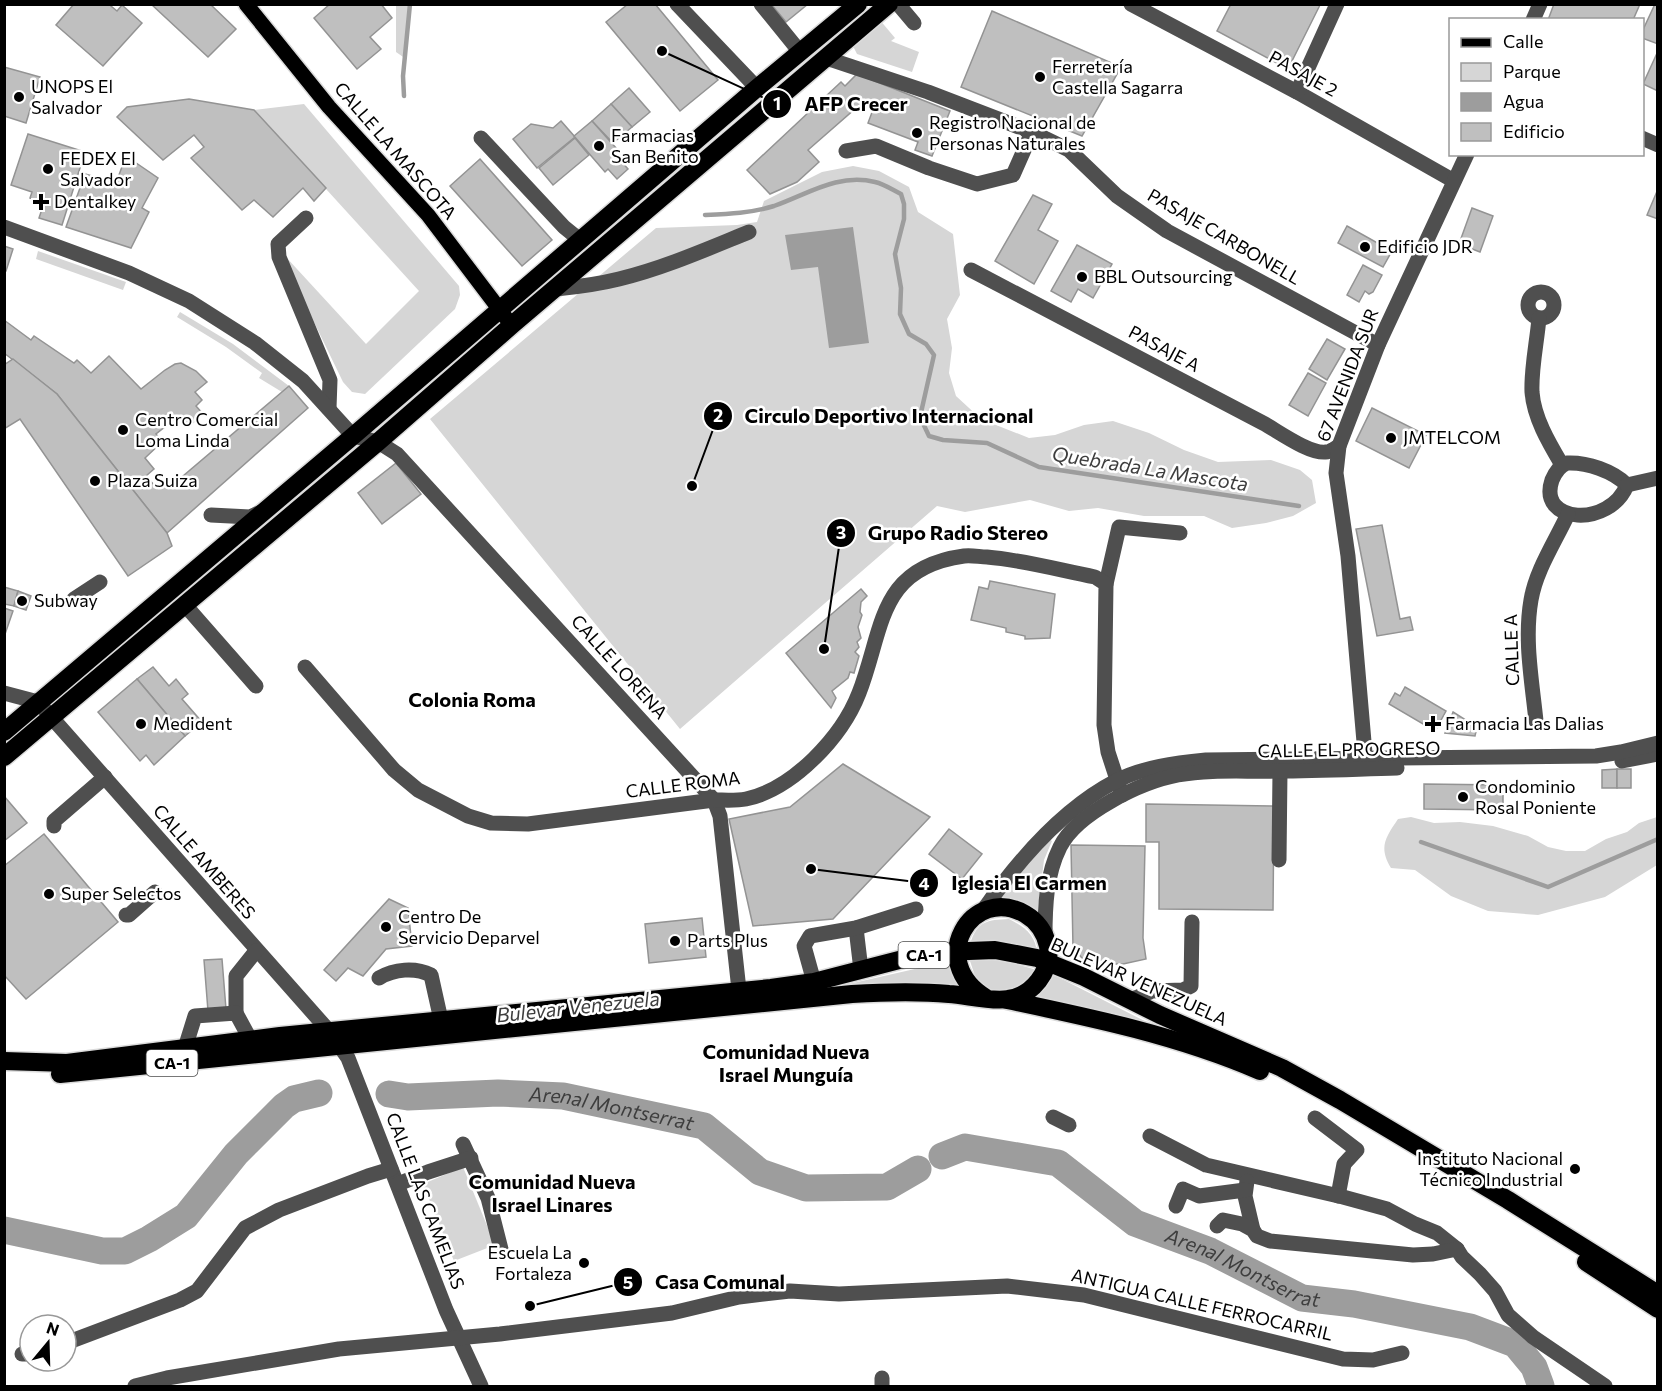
<svg xmlns="http://www.w3.org/2000/svg" width="1662" height="1391" font-family="Commissioner,sans-serif">
<style>
.green{fill:#d6d6d6}
.water{fill:#9d9d9d}
.lines{fill:none;stroke-linecap:round;stroke-linejoin:round}
.stream{stroke:#9d9d9d;stroke-width:4.5}
.river{stroke:#9d9d9d;stroke-width:27}
.building{fill:#bfbfbf;stroke:#939393;stroke-width:1.5}
.major-casing{stroke:#dbdbdb;stroke-width:18}
.highway-casing{stroke:#dbdbdb;stroke-width:21}
.minor{stroke:#4f4f4f;stroke-width:15}
.major{stroke:#000;stroke-width:15}
.highway{stroke:#000;stroke-width:18}
.poi-dot{fill:#000;stroke:#fff;stroke-width:2}
.labels{text-anchor:middle;stroke-width:5;stroke-linejoin:round;paint-order:stroke}
.shield{fill:#fff;stroke:#4c4c4c;stroke-width:1.5}
.shield-label{font-size:16px;font-weight:bold;fill:#000}
.poi-label{font-size:18px;fill:#000;stroke:#fff;text-anchor:start}
.street-label{font-size:18px;fill:#000;stroke:#fff}
.water-label{font-size:20px;font-style:italic;fill:#3e3e3e;stroke:#fff}
.neighbourhood-label{font-size:20px;font-weight:bold;fill:#000;stroke:#fff}
.leader{fill:none;stroke:#000;stroke-width:2}
.callout-dot{fill:#000;stroke:#fff;stroke-width:2}
.mark-label{font-size:18px;text-anchor:middle;font-weight:bold;fill:#fff}
.callout-label{font-size:20px;text-anchor:middle;font-weight:bold;fill:#000;stroke:#fff;stroke-width:5;stroke-linejoin:round;paint-order:stroke}
</style>
<rect width="100%" height="100%" fill="#fff"/>
<!-- green -->
<g class="green">
<path d="M396,5H410L406,59L396,52Z"/>
<path d="M879,19L895,38L891,41L919,52L912,72L857,54L853,46L856,39Z"/>
<path d="M304,104L459,286L460,295L455,309L365,394L352,392L343,382L284,260L285,256L366,344L419,291L254,110Z"/>
<path d="M853,166L879,171L909,187L918,212L953,234L960,295L947,319L952,348L949,373L956,396L981,419L1029,438L1055,435L1084,425L1113,421L1149,433L1184,450L1218,462L1271,460L1300,470L1312,480L1316,503L1293,516L1266,523L1232,528L1204,516H1144L1098,508L1069,511L1030,500L965,512L937,506L680,729L430,419L656,228L737,225L757,222L764,201L822,172Z"/>
<path d="M38,251L126,282L123,290L36,259Z"/>
<path d="M180,312L233,344L289,386L282,392L259,378L262,373L226,347L177,317Z"/>
<path d="M1411,817L1434,823L1460,822L1493,826L1528,836L1548,847L1566,851H1585L1606,839L1627,832L1639,823L1657,817V865L1605,897L1538,915L1488,911L1451,896L1415,870L1391,868C1378,847 1386,837 1398,819Z"/>
<path d="M1047,838L1052,841L1044,860L1037,917L998,902Z"/>
<path d="M1009,919C1025,927 1036,935 1037,954L970,944C977,921 987,920 1009,919Z"/>
<path d="M992,960L1006,961L1037,970L1021,988L992,993L976,979L970,961Z"/>
<path d="M950,961L965,989L831,988Z"/>
<path d="M1052,974L1182,1040L1028,1001Z"/>
<path d="M463,1167L495,1245L454,1261L423,1184Z"/>
</g>
<!-- water -->
<path class="water" d="M853,227L869,343L829,348L818,267L791,270L785,235Z"/>
<g class="lines">
<!-- stream -->
<g class="stream">
<path d="M404,96L403,76L410,4"/>
<path d="M705,215C728,214 752,213 774,206C808,194 838,173 875,182C884,184 893,190 901,194L904,204V219L895,254L901,288L900,314L909,334L926,344L934,355L920,417L929,436L943,440L987,443L1039,467L1299,506"/>
<path d="M1421,842L1548,887L1658,839"/>
</g>
<!-- river -->
<g class="river">
<path id="s1" d="M389,1094L408,1097L498,1093L563,1096L704,1126L760,1172L806,1188L887,1187L918,1169"/>
<path id="s2" d="M942,1156L965,1147L1058,1163L1135,1223L1210,1251L1302,1298L1354,1304L1470,1327L1515,1344L1534,1367L1541,1386"/>
<path d="M4,1230L102,1251H125L149,1239L186,1216L236,1154L284,1106L294,1099L319,1093"/>
</g>
</g>
<!-- building -->
<g class="building">
<path d="M74,4H112L111,6L117,11L122,5L142,23L103,66L56,25Z"/>
<path d="M151,4H210L236,29L208,57Z"/>
<path d="M330,4H381L392,18L370,37L381,49L357,69L314,18Z"/>
<path d="M628,4H655L718,80L680,111L606,22Z"/>
<path d="M771,4H808L786,22Z"/>
<path d="M1231,4H1319L1320,5L1288,69L1217,31Z"/>
<path d="M1554,4H1640L1633,20H1548Z"/>
<path d="M1655,4H1658V44L1642,38V32Z"/>
<path d="M992,11L1121,67L1082,136L961,87Z"/>
<path d="M1658,51V91L1643,84Z"/>
<path d="M4,67L40,77L26,123L4,116Z"/>
<path d="M857,74L950,111L932,156L915,150L918,142L868,123L874,107L863,102L808,150L819,162L797,182L770,194L747,170L841,82L845,86Z"/>
<path d="M629,88L650,112L632,127L611,104Z"/>
<path d="M189,99L254,110L326,188L314,201L303,188L273,217L254,200L242,210L191,158L204,147L194,135L163,160L117,117L127,107Z"/>
<path d="M611,104L632,127L613,143L592,121Z"/>
<path d="M561,121L575,137L537,168L513,139L531,124L553,128Z"/>
<path d="M592,121L624,157L620,160L628,169L617,179L608,169L605,172L574,136Z"/>
<path d="M28,134L85,152L62,225L39,218L44,203L30,198L32,192L11,185Z"/>
<path d="M575,138L589,155L553,185L539,168Z"/>
<path d="M126,156L158,178L142,208L149,212L131,248L66,227L85,174L116,183Z"/>
<path d="M480,159L552,240L522,266L450,186Z"/>
<path d="M1658,189V219L1647,215Z"/>
<path d="M1033,195L1052,204L1038,230L1058,241L1034,284L995,261Z"/>
<path d="M1472,208L1493,216L1480,252L1459,244Z"/>
<path d="M1347,226L1392,251L1383,267L1338,243Z"/>
<path d="M1077,245L1112,264L1093,298L1078,289L1071,302L1051,291Z"/>
<path d="M4,246L13,249L6,271H4Z"/>
<path d="M1363,265L1382,275L1373,292L1369,294L1365,291L1359,302L1347,295Z"/>
<path d="M4,320L31,340L34,336L74,363L77,360L91,373L109,356L141,389L165,370L175,364L181,363L196,371L207,382L195,392L202,400L196,406L203,414L189,426L179,416L156,434L162,442L145,458L154,469L146,476L155,486L170,487L289,386L308,408L167,533L57,394L4,353Z"/>
<path d="M1327,339L1345,349L1327,380L1309,369Z"/>
<path d="M13,359L57,394L167,533L172,546L128,576L20,419L4,429V365Z"/>
<path d="M1308,373L1326,383L1308,416L1289,405Z"/>
<path d="M1372,408L1426,435L1409,468L1356,441Z"/>
<path d="M396,463L421,494L382,524L358,493Z"/>
<path d="M1382,525L1400,619L1410,617L1413,630L1377,636L1356,529Z"/>
<path d="M990,581L1055,594L1050,638L1025,639V636L1006,632V628L971,620L979,587L988,589Z"/>
<path d="M4,587L18,591L14,606L4,604Z"/>
<path d="M861,589L867,596L861,602L860,612L862,615L858,627L861,638L857,642L859,647L855,652L859,656L854,673L850,672L848,678L832,691L836,698L831,708L786,653Z"/>
<path d="M18,591L31,596L26,610L14,606Z"/>
<path d="M4,608L13,611L4,637Z"/>
<path d="M153,667L169,686L176,679L188,694L182,699L202,722L185,736L137,679Z"/>
<path d="M137,679L185,736L154,765L146,755L140,761L98,712Z"/>
<path d="M1405,687L1446,711L1435,731L1389,704L1395,693L1400,696Z"/>
<path d="M1453,712L1477,727L1475,736L1445,733Z"/>
<path d="M843,764L930,817L833,919L753,926L729,819L790,807Z"/>
<path d="M1617,769V788H1602V770Z"/>
<rect x="1617" y="769" width="14" height="19"/>
<path d="M1424,784L1503,785V810L1424,809Z"/>
<path d="M4,796L27,823L4,841Z"/>
<path d="M1146,804L1274,806L1273,910L1159,909V842H1146Z"/>
<path d="M949,829L982,854L962,879L929,854Z"/>
<path d="M44,834L118,922L26,999L4,975V866Z"/>
<path d="M1071,845L1145,846L1143,938L1146,959L1123,964H1096L1083,959L1073,948Z"/>
<path d="M389,899L408,908L412,946L386,949L363,976L348,968L336,981L324,970Z"/>
<path d="M702,918L706,957L649,963L645,924Z"/>
<path d="M222,959L226,1009L208,1011L204,960Z"/>
</g>
<g class="lines">
<!-- major casing -->
<g class="major-casing">
<path id="major" d="M246,4L329,107L428,215L506,318"/>
</g>
<!-- highway casing -->
<g class="highway-casing">
<g id="highway">
<path d="M4,732L353,436L757,88L858,4"/>
<path d="M4,757L378,442L512,325L889,4"/>
<path d="M1007,1000C1093,1018 1179,1036 1260,1071"/>
<path d="M4,1061L67,1063L280,1036L771,988L814,982L903,959L943,952L995,950L1037,958L1084,977L1160,1015L1282,1068L1340,1100L1508,1200L1658,1294"/>
<path d="M60,1074L852,994C885,992 916,991 949,994C966,995 991,1002 1008,999C1032,996 1052,971 1048,946C1045,933 1037,921 1025,914C972,884 925,961 986,998"/>
<path d="M1586,1262L1658,1309"/>
</g>
</g>
<!-- minor -->
<g class="minor">
<path d="M677,4L757,88"/>
<path d="M761,4L800,52"/>
<path d="M898,4L914,23"/>
<path d="M1131,4L1297,92L1454,181"/>
<path d="M1533,20L1540,4"/>
<path d="M826,58L928,92L1032,132L1069,150L1117,196L1167,231L1378,345"/>
<path d="M1297,92L1337,4"/>
<path d="M481,138L564,227L580,240"/>
<path d="M1642,138L1658,145"/>
<path d="M846,151L876,146L929,168L977,184L1013,175L1032,132"/>
<path d="M306,218L278,244L279,257L330,380L329,408"/>
<path d="M4,227L129,273L189,301L255,343L303,381L353,436L378,442L397,454L714,800L720,816L739,990"/>
<path d="M971,270L1263,423C1278,431 1309,454 1326,452C1330,452 1335,448 1339,446"/>
<path d="M556,289C577,287 599,284 619,279C664,268 707,249 749,232"/>
<circle cx="1541" cy="305" r="13"/>
<path d="M1539,318C1537,342 1531,368 1532,392C1534,418 1549,443 1562,465"/>
<path d="M1567,463C1587,462 1613,471 1627,485C1610,528 1537,524 1552,480C1555,473 1559,466 1567,463Z"/>
<path d="M1627,485L1658,478"/>
<path d="M211,515L250,517L261,512"/>
<path d="M1106,584L1119,527L1180,533"/>
<path d="M74,599L100,582"/>
<path d="M185,605L256,686"/>
<path d="M305,667L394,770L418,790L468,816L491,823L528,824L714,800C724,800 736,801 746,799C793,789 842,737 859,693C884,629 877,568 964,556C972,555 980,557 987,557C1023,560 1059,570 1095,577L1106,584L1104,725L1108,752L1122,795"/>
<path d="M4,693L38,702L329,1031L348,1058L446,1310L481,1386"/>
<path d="M1536,721C1532,681 1524,640 1531,600C1536,570 1555,542 1568,514"/>
<path d="M1622,761L1658,754"/>
<path d="M1366,765L1348,556L1336,473L1339,446L1378,345L1467,154"/>
<path d="M54,826V821L105,777"/>
<path d="M1279,860L1280,771"/>
<path d="M982,912C1016,863 1062,809 1116,781C1143,767 1176,763 1206,760L1596,756L1621,752L1658,743"/>
<path d="M126,915H129L155,892"/>
<path d="M856,928L861,970"/>
<path d="M1045,937C1045,907 1046,875 1060,847C1077,813 1141,782 1178,775C1211,769 1245,772 1278,771C1318,771 1358,769 1397,768"/>
<path d="M379,978C394,969 415,967 431,975L441,1020"/>
<path d="M814,982L804,946L810,936L856,928L916,909"/>
<path d="M1131,1000L1152,991L1183,990L1191,986L1192,922"/>
<path d="M236,1013V976L256,951"/>
<path d="M185,1048L195,1016L236,1013L250,1039"/>
<path d="M1053,1117L1069,1125"/>
<path d="M1315,1118L1357,1150L1344,1164L1338,1196"/>
<path d="M1150,1136L1206,1165L1343,1197L1387,1209L1415,1224L1437,1233L1457,1249L1462,1257L1480,1274L1495,1291L1508,1315L1533,1337L1605,1386"/>
<path d="M463,1144L488,1198L502,1253"/>
<path d="M1247,1181L1245,1196L1253,1230"/>
<path d="M398,1184L428,1172L471,1158"/>
<path d="M1176,1206L1183,1189L1199,1196L1245,1190"/>
<path d="M1217,1226L1223,1220L1242,1224L1253,1230L1257,1236L1270,1241L1413,1255L1433,1254L1457,1249"/>
<path d="M66,1343L180,1300L197,1291L245,1228L279,1210L368,1176L391,1169"/>
<path d="M22,1354H30"/>
<path d="M135,1386L167,1378L339,1349L500,1334L672,1313L739,1297L790,1291L839,1294L1007,1286L1084,1295L1343,1359L1373,1360L1402,1353"/>
<path d="M882,1386V1378"/>
</g>
<!-- major -->
<use href="#major" class="major"/>
<!-- highway -->
<use href="#highway" class="highway"/>
</g>
<!-- markers -->
<g class="poi-dot">
<circle cx="1040" cy="77" r="6"/>
<circle cx="19" cy="97" r="6"/>
<circle cx="917" cy="133" r="6"/>
<circle cx="599" cy="146" r="6"/>
<circle cx="48" cy="169" r="6"/>
<path d="M38 193h6v6h6v6h-6v6h-6v-6h-6v-6h6z"/>
<circle cx="1365" cy="247" r="6"/>
<circle cx="1082" cy="277" r="6"/>
<circle cx="123" cy="430" r="6"/>
<circle cx="1391" cy="438" r="6"/>
<circle cx="95" cy="481" r="6"/>
<circle cx="22" cy="601" r="6"/>
<circle cx="141" cy="724" r="6"/>
<path d="M1430 715h6v6h6v6h-6v6h-6v-6h-6v-6h6z"/>
<circle cx="1463" cy="797" r="6"/>
<circle cx="49" cy="894" r="6"/>
<circle cx="386" cy="927" r="6"/>
<circle cx="675" cy="941" r="6"/>
<circle cx="1575" cy="1169" r="6"/>
<circle cx="584" cy="1263" r="6"/>
</g>
<g class="labels">
<!-- shield labels -->
<g class="shield">
<rect x="898.5" y="942" width="51" height="26" rx="4.5"/>
<rect x="146.5" y="1050" width="51" height="26" rx="4.5"/>
</g>
<g class="shield-label">
<text x="924" y="961">CA-1</text>
<text x="172" y="1069">CA-1</text>
</g>
<!-- poi labels -->
<g class="poi-label">
<text x="1052" y="73">Ferretería<tspan x="1052" dy="21">Castella Sagarra</tspan></text>
<text x="31" y="93">UNOPS El<tspan x="31" dy="21">Salvador</tspan></text>
<text x="929" y="129">Registro Nacional de<tspan x="929" dy="21">Personas Naturales</tspan></text>
<text x="611" y="142">Farmacias<tspan x="611" dy="21">San Benito</tspan></text>
<text x="60" y="165">FEDEX El<tspan x="60" dy="21">Salvador</tspan></text>
<text x="54" y="208">Dentalkey</text>
<text x="1377" y="253">Edificio JDR</text>
<text x="1094" y="283">BBL Outsourcing</text>
<text x="135" y="426">Centro Comercial<tspan x="135" dy="21">Loma Linda</tspan></text>
<text x="1403" y="444">JMTELCOM</text>
<text x="107" y="487">Plaza Suiza</text>
<text x="34" y="607">Subway</text>
<text x="153" y="730">Medident</text>
<text x="1445" y="730">Farmacia Las Dalias</text>
<text x="1475" y="793">Condominio<tspan x="1475" dy="21">Rosal Poniente</tspan></text>
<text x="61" y="900">Super Selectos</text>
<text x="398" y="923">Centro De<tspan x="398" dy="21">Servicio Deparvel</tspan></text>
<text x="687" y="947">Parts Plus</text>
<text x="1563" y="1165" text-anchor="end">Instituto Nacional<tspan x="1563" dy="21">Técnico Industrial</tspan></text>
<text x="572" y="1259" text-anchor="end">Escuela La<tspan x="572" dy="21">Fortaleza</tspan></text>
</g>
<!-- street labels -->
<g class="street-label">
<text transform="translate(1303 74) rotate(29)" y="6">PASAJE 2</text>
<text transform="translate(395 151) rotate(49)" y="6">CALLE LA MASCOTA</text>
<text transform="translate(1224 237) rotate(30)" y="6">PASAJE CARBONELL</text>
<text transform="translate(1164 349) rotate(28)" y="6">PASAJE A</text>
<text transform="translate(1348 375) rotate(-69)" y="6">67 AVENIDA SUR</text>
<text transform="translate(1512 650) rotate(-92)" y="6">CALLE A</text>
<text transform="translate(619 667) rotate(48)" y="6">CALLE LORENA</text>
<text transform="translate(1349 750) rotate(-1)" y="6">CALLE EL PROGRESO</text>
<text transform="translate(683 785) rotate(-7)" y="6">CALLE ROMA</text>
<text transform="translate(204 862) rotate(49)" y="6">CALLE AMBERES</text>
<text transform="translate(1139 982) rotate(24)" y="6">BULEVAR VENEZUELA</text>
<text transform="translate(425 1201) rotate(69)" y="6">CALLE LAS CAMELIAS</text>
<text transform="translate(1202 1305) rotate(13)" y="6">ANTIGUA CALLE FERROCARRIL</text>
</g>
<!-- water labels -->
<g class="water-label">
<text transform="translate(1150 469) rotate(9)" y="7">Quebrada La Mascota</text>
<text transform="translate(578 1007) rotate(-6)" y="7">Bulevar Venezuela</text>
<text dy="7" stroke="none"><textPath href="#s1" startOffset="224">Arenal Montserrat</textPath></text>
<text dy="7" stroke="none"><textPath href="#s2" startOffset="334">Arenal Montserrat</textPath></text>
</g>
<!-- neighbourhood labels -->
<g class="neighbourhood-label">
<text x="472" y="707">Colonia Roma</text>
<text x="786" y="1059">Comunidad Nueva<tspan x="786" dy="23">Israel Munguía</tspan></text>
<text x="552" y="1189">Comunidad Nueva<tspan x="552" dy="23">Israel Linares</tspan></text>
</g>
</g>
<!-- callouts -->
<path class="leader" d="M662 51L777 104M692 486L718 416M824 649L841 533M811 869L924 883M530 1306L628 1282"/>
<g class="callout-dot">
<circle cx="662" cy="51" r="6"/>
<circle cx="692" cy="486" r="6"/>
<circle cx="824" cy="649" r="6"/>
<circle cx="811" cy="869" r="6"/>
<circle cx="530" cy="1306" r="6"/>
<circle cx="777" cy="104" r="15"/>
<circle cx="718" cy="416" r="15"/>
<circle cx="841" cy="533" r="15"/>
<circle cx="924" cy="883" r="15"/>
<circle cx="628" cy="1282" r="15"/>
</g>
<g class="mark-label">
<text x="777" y="110">1</text>
<text x="718" y="422">2</text>
<text x="841" y="539">3</text>
<text x="924" y="890">4</text>
<text x="628" y="1289">5</text>
</g>
<g class="callout-label">
<text x="856" y="111">AFP Crecer</text>
<text x="889" y="423">Circulo Deportivo Internacional</text>
<text x="958" y="540">Grupo Radio Stereo</text>
<text x="1029" y="890">Iglesia El Carmen</text>
<text x="720" y="1289">Casa Comunal</text>
</g>
<!-- border -->
<rect width="1662" height="1391" fill="none" stroke="#000000" stroke-width="12"/>
<!-- legend -->
<rect x="1449" y="18" width="195" height="138" fill="#ffffff" stroke="#999999" stroke-width="1.5"/>
<rect x="1461" y="38" width="30" height="9" fill="#000000" stroke="#999999" stroke-width="1.5"/>
<text x="1503" y="48" font-size="18" fill="#000000">Calle</text>
<rect x="1461" y="63" width="30" height="18" fill="#d6d6d6" stroke="#999999" stroke-width="1.5"/>
<text x="1503" y="78" font-size="18" fill="#000000">Parque</text>
<rect x="1461" y="93" width="30" height="18" fill="#9d9d9d" stroke="#999999" stroke-width="1.5"/>
<text x="1503" y="108" font-size="18" fill="#000000">Agua</text>
<rect x="1461" y="123" width="30" height="18" fill="#bfbfbf" stroke="#999999" stroke-width="1.5"/>
<text x="1503" y="138" font-size="18" fill="#000000">Edificio</text>
<!-- north arrow -->
<g transform="translate(48 1343) rotate(19)"><circle r="28" fill="#ffffff" stroke="#999999" stroke-width="1.5"/>
<path d="M0-4.5L10 22L0 15L-10 22Z" fill="#000000"/>
<text y="-9" font-size="16" font-weight="bold" text-anchor="middle" fill="#000000">N</text>
</g>
</svg>
